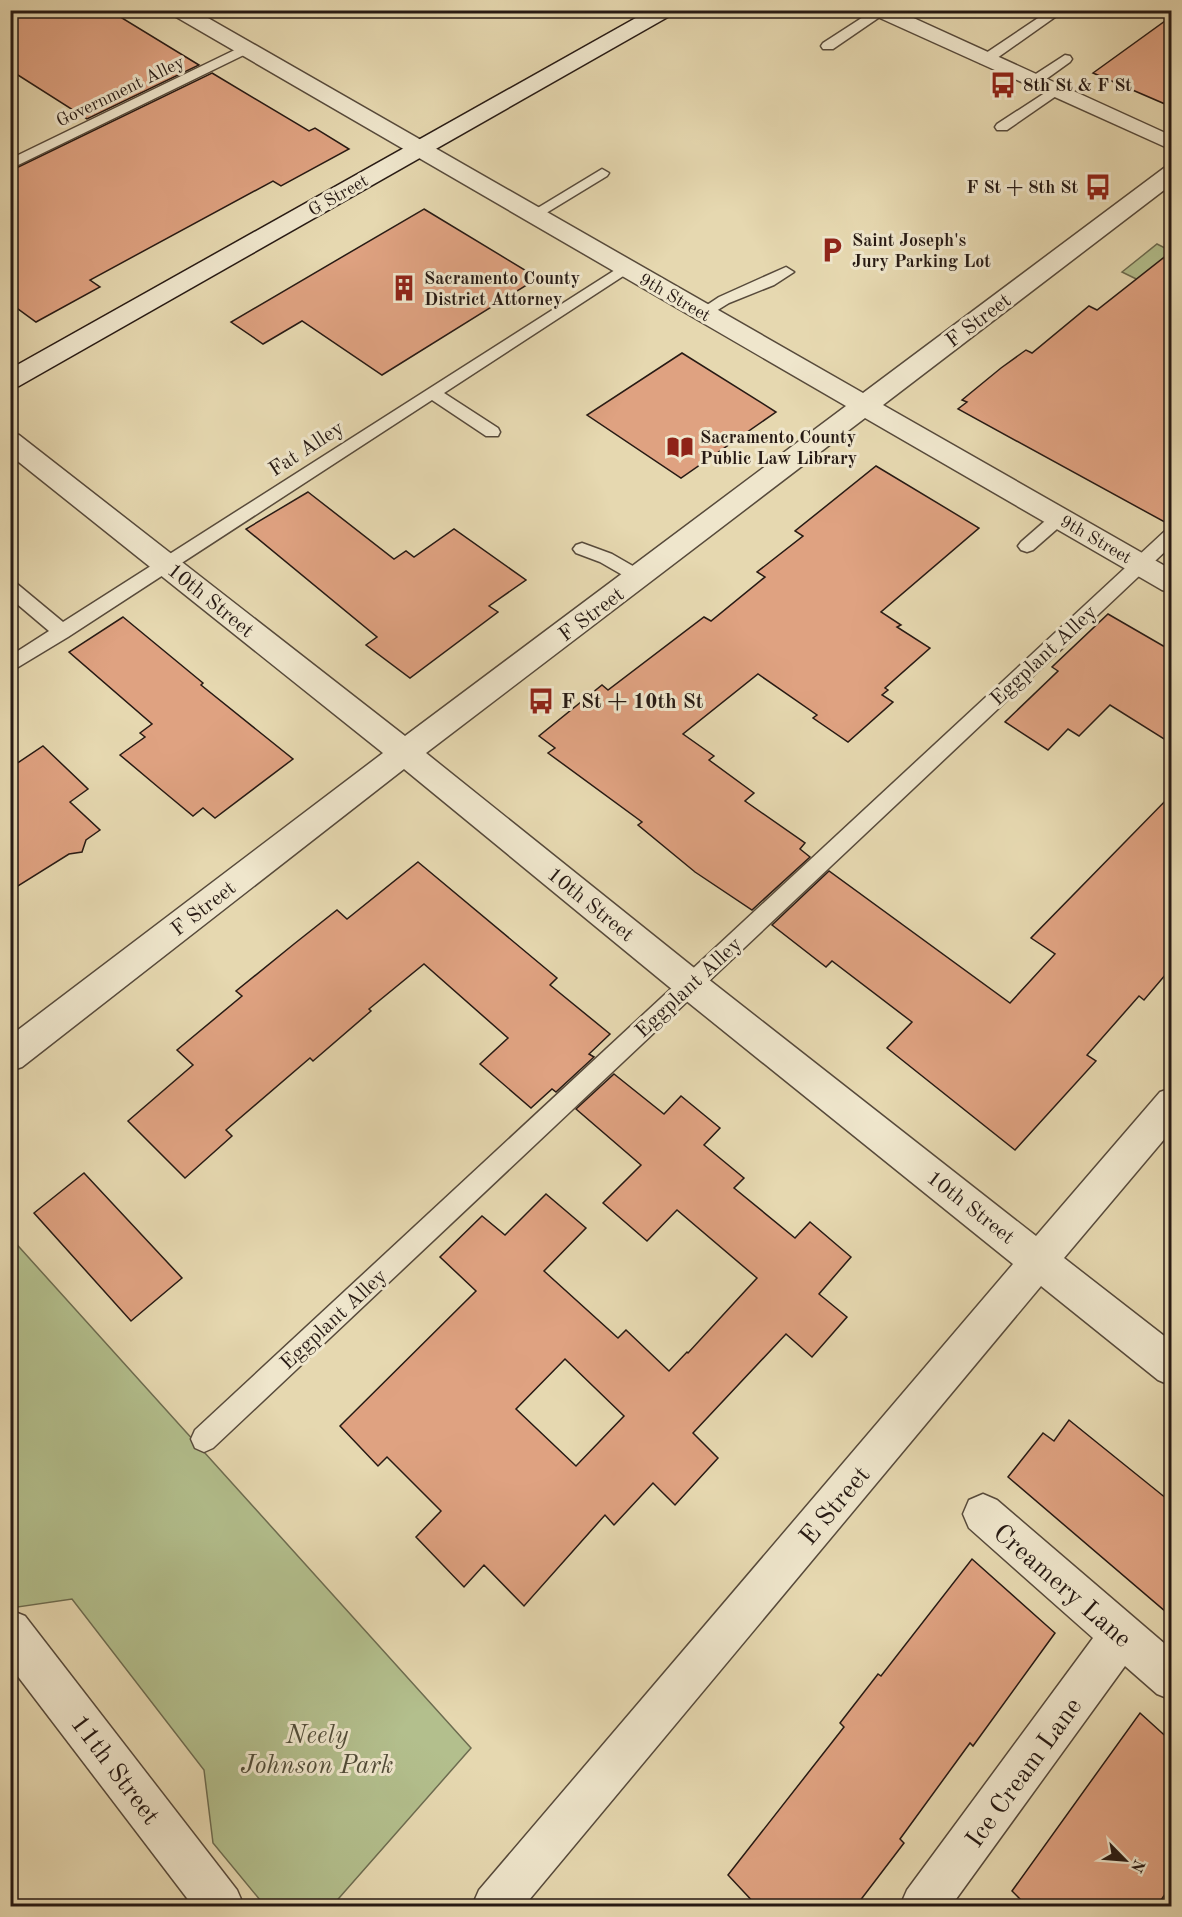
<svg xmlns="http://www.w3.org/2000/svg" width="1182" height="1917" font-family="'Old Standard TT',serif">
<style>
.green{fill:#b3bf8d;stroke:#6d6c50;stroke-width:1.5}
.building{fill:#dfa281;stroke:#271a14;stroke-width:1.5;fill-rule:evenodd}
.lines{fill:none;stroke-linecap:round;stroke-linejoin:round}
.service-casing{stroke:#574a3b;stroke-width:3}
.minor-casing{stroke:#574a3b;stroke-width:3}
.secondary-casing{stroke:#271a14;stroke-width:3}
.service{fill:#efe6cc;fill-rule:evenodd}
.minor{fill:#efe6cc;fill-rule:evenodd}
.secondary{fill:#efe6cc;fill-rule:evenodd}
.labels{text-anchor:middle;stroke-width:6;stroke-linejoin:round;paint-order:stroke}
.far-poi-label{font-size:18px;font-weight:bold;fill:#271a14;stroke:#efe6cc;text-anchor:start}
.far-street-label{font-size:18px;fill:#271a14;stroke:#efe6cc}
.street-label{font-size:21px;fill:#271a14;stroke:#efe6cc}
.poi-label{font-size:21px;font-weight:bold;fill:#271a14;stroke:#efe6cc;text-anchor:start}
.near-street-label{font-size:26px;fill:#271a14;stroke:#efe6cc}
.near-park-label{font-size:26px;font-style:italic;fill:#514c38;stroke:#efe6cc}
</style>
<rect width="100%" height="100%" fill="#e6d8b0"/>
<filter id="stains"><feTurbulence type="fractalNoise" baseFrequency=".00333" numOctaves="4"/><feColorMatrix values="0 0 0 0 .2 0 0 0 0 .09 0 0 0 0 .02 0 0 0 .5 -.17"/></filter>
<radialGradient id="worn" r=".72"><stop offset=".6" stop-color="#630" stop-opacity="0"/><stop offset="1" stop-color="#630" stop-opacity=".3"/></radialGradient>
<!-- green -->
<g class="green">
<path d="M1157,244L1171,251V296L1122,272Z"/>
<path d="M11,1238L471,1748L332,1906H265L213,1843L204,1770L72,1599L11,1608Z"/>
</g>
<!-- building -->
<g class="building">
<path d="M29,10H109L199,65L87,119L10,70V19Z"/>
<path d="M1172,16V107L1093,73Z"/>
<path d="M212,73L309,131L315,128L349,149L281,186L273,181L90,280L100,287L36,322L10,303V171Z"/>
<path d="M424,209L538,278L382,375L302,321L263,344L231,322Z"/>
<path d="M1172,251V526L958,409L967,402L962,400L1001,368L1026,350L1032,353L1089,306L1097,310Z"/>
<path d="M682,353L776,412L681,478L587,415Z"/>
<path d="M876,466L979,528L881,612L901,625L897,627L930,648L885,688L888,690L882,695L893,702L848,742L813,718L817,715L758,674L683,734L714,756L709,760L754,793L745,801L805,843L800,849L810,857L752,910L695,872L638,825L642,822L548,753L555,748L539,736L602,685L608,690L704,617L711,621L765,577L757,572L803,536L795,531Z"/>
<path d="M308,492L394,559L406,551L414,557L454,529L526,580L489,606L498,612L410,678L366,645L377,637L246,529Z"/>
<path d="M1108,614L1172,651V744L1110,705L1079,736L1068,729L1048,750L1005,722L1058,671L1052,667Z"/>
<path d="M123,617L203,683L201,685L293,759L215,818L203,808L193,816L158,787L120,755L145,737L140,733L152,724L69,652Z"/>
<path d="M43,746L88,789L70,802L100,830L86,840L82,852L69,854L10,891V768Z"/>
<path d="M1172,794V967L1144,1000L1139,996L1087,1055L1096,1061L1015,1150L887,1048L912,1022L832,961L826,967L772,925L829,871L1010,1003L1055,954L1031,938Z"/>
<path d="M418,862L557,978L550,985L610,1034L589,1054L594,1057L556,1092L552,1089L531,1108L480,1064L508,1038L424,964L369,1009L371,1011L313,1061L310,1058L226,1130L232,1136L185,1178L128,1121L193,1065L177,1050L242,996L236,991L294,944L337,910L347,919Z"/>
<path d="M614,1074L664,1114L681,1096L720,1128L704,1145L744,1178L734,1188L795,1238L810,1222L851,1257L819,1294L847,1317L812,1357L786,1334L693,1433L718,1458L675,1505L653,1483L614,1525L605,1515L524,1606L484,1565L464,1587L416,1537L441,1511L387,1457L378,1466L340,1426L476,1291L440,1257L482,1216L505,1235L546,1194L586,1228L544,1271L618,1338L626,1330L669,1371L687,1352L688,1353L757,1278L677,1210L647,1241L603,1203L641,1165L576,1109ZM565,1359L624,1416L576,1466L516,1409Z"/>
<path d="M84,1173L182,1278L131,1321L34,1213Z"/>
<path d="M1069,1420L1172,1503V1617L1008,1477L1043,1433L1054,1441Z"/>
<path d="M972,1559L1055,1633L973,1746L970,1743L900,1839L904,1843L856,1906H757L728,1875L844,1727L840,1723L878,1674L881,1676Z"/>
<path d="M1140,1713L1172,1742V1884L1157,1906H1027L1012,1891Z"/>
</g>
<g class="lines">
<!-- service casing -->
<g class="service-casing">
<g id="service">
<path d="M874,10L887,12L833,49H823L821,46L823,43Z"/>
<path d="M1050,10H1065L990,63H980L978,60L980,57Z"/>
<path d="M245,45L250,46L252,49L250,52L10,169V159Z"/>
<path d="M1065,55L1070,56L1072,59L1070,62L1038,85H1028L1026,82L1028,79Z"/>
<path d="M1054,87L1061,91L1059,94L1007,130H997L995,127L997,124Z"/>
<path d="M602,169L609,173L607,176L538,218H528L526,215Z"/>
<path d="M626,263L631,265L634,268L631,271L444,393L498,428L500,432L498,436H486L432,400L68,637L10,672V656L49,631L10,598V582L16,583L63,622Z"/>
<path d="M786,267L794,272L774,285L729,303L708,316H698L695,313L719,297Z"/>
<path d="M1059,512L1065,514L1068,518L1065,522L1033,550L1027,552L1021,550L1018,546L1021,542L1053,514Z"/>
<path d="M1172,528V545L213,1448L204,1452L195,1448L191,1439L195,1430L1166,530Z"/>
<path d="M582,543L612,554L645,573L648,577L645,581L639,583L633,581L600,562L576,553L573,549L576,545Z"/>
</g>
</g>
<!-- minor casing -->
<g class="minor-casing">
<g id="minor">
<path d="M168,10H194L863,393L1164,168L1172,166V184L883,405L1172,570V593L1162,590L865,418L426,753L703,975L1036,1236L1160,1092L1172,1088V1130L1064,1258L1172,1342V1386L1158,1380L1041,1286L524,1906H472L479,1890L1013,1264L679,995L404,769L22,1067L10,1071V1036L383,753L10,455V432L19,435L405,736L846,406L171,14Z"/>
<path d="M868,10H896L1172,136V150L871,14Z"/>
<path d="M983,1494L997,1500L1172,1650V1700L1157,1694L1125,1666L951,1906H900L907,1890L1093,1638L969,1528L963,1514L969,1500Z"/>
<path d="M10,1610L25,1616L237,1890L244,1906H193L10,1666Z"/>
</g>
</g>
<!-- secondary casing -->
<g class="secondary-casing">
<path id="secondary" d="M650,10H676L673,14L19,386L10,388V369Z"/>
</g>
<!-- service -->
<use href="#service" class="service"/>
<!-- minor -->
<use href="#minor" class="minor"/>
<!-- secondary -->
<use href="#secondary" class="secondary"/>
</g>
<!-- icons -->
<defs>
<g id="bus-bare" transform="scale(2.07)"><path d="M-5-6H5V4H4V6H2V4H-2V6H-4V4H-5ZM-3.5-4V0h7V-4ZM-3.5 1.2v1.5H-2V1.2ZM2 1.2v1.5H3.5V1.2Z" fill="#8f2418" stroke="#efe6cc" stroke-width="2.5" paint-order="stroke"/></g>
<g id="parking-bare" transform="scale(2.07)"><path d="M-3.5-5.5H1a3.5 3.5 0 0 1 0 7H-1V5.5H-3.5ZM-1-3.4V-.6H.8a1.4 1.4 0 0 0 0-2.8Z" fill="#8f2418" stroke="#efe6cc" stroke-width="2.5" paint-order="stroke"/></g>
<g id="building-bare" transform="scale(2.07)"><path d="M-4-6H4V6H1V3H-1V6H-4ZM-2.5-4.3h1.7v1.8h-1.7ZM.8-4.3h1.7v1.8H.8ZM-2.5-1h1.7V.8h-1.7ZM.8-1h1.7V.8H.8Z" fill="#8f2418" stroke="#efe6cc" stroke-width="2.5" paint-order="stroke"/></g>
<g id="library-bare" transform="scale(2.07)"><path d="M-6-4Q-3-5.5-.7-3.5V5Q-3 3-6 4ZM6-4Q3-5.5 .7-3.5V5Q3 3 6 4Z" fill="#8f2418" stroke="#efe6cc" stroke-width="2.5" paint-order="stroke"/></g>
</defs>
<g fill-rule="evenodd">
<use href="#bus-bare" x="1003" y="85"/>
<use href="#bus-bare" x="1098" y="187"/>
<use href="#parking-bare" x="832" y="250"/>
<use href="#building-bare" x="404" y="288"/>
<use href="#library-bare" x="680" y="447"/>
<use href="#bus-bare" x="541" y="701"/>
</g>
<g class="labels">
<!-- far-poi labels -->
<g class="far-poi-label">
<text x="1023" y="91">8th St &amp; F St</text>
<text x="1078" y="193" text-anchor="end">F St + 8th St</text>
<text x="852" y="246">Saint Joseph's<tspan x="852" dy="21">Jury Parking Lot</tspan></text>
<text x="424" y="284">Sacramento County<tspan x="424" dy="21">District Attorney</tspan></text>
<text x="700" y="443">Sacramento County<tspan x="700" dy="21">Public Law Library</tspan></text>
</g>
<!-- far-street labels -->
<g class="far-street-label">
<text transform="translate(120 91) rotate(-26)" y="6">Government Alley</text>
<text transform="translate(338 195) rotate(-30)" y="6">G Street</text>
<text transform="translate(675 297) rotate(30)" y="6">9th Street</text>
<text transform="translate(1096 539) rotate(30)" y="6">9th Street</text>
</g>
<!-- street labels -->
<g class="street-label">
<text transform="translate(978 320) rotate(-37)" y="7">F Street</text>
<text transform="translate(306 448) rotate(-33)" y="7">Fat Alley</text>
<text transform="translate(211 600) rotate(39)" y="7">10th Street</text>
<text transform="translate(591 614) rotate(-37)" y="7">F Street</text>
<text transform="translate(1043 655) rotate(-43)" y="7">Eggplant Alley</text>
<text transform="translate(591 904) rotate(39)" y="7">10th Street</text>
<text transform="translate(203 908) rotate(-38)" y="7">F Street</text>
<text transform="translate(688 987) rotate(-43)" y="7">Eggplant Alley</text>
<text transform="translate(971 1207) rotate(38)" y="7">10th Street</text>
<text transform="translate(333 1319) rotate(-43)" y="7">Eggplant Alley</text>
</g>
<!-- poi labels -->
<g class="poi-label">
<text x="561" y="708">F St + 10th St</text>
</g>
<!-- near-street labels -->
<g class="near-street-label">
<text transform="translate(834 1505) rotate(-50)" y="9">E Street</text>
<text transform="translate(1063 1585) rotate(41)" y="9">Creamery Lane</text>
<text transform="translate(116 1769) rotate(53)" y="9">11th Street</text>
<text transform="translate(1023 1772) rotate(-54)" y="9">Ice Cream Lane</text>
</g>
<!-- near-park labels -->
<g class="near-park-label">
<text x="317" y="1743">Neely<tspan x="317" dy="30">Johnson Park</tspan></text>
</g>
</g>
<!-- margin -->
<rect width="1182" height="1917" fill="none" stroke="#e6d8b0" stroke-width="36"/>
<rect x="12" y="12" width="1158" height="1893" fill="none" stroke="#271a14" stroke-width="3"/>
<rect x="18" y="18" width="1146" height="1881" fill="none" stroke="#271a14" stroke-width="1.5"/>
<!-- north arrow -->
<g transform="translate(1125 1860) rotate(115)" stroke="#efe6cc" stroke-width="4.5" paint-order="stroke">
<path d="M0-4.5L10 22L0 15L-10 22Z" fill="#271a14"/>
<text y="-9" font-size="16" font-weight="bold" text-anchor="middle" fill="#271a14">N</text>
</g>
<rect width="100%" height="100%" filter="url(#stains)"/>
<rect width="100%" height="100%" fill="url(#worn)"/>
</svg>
